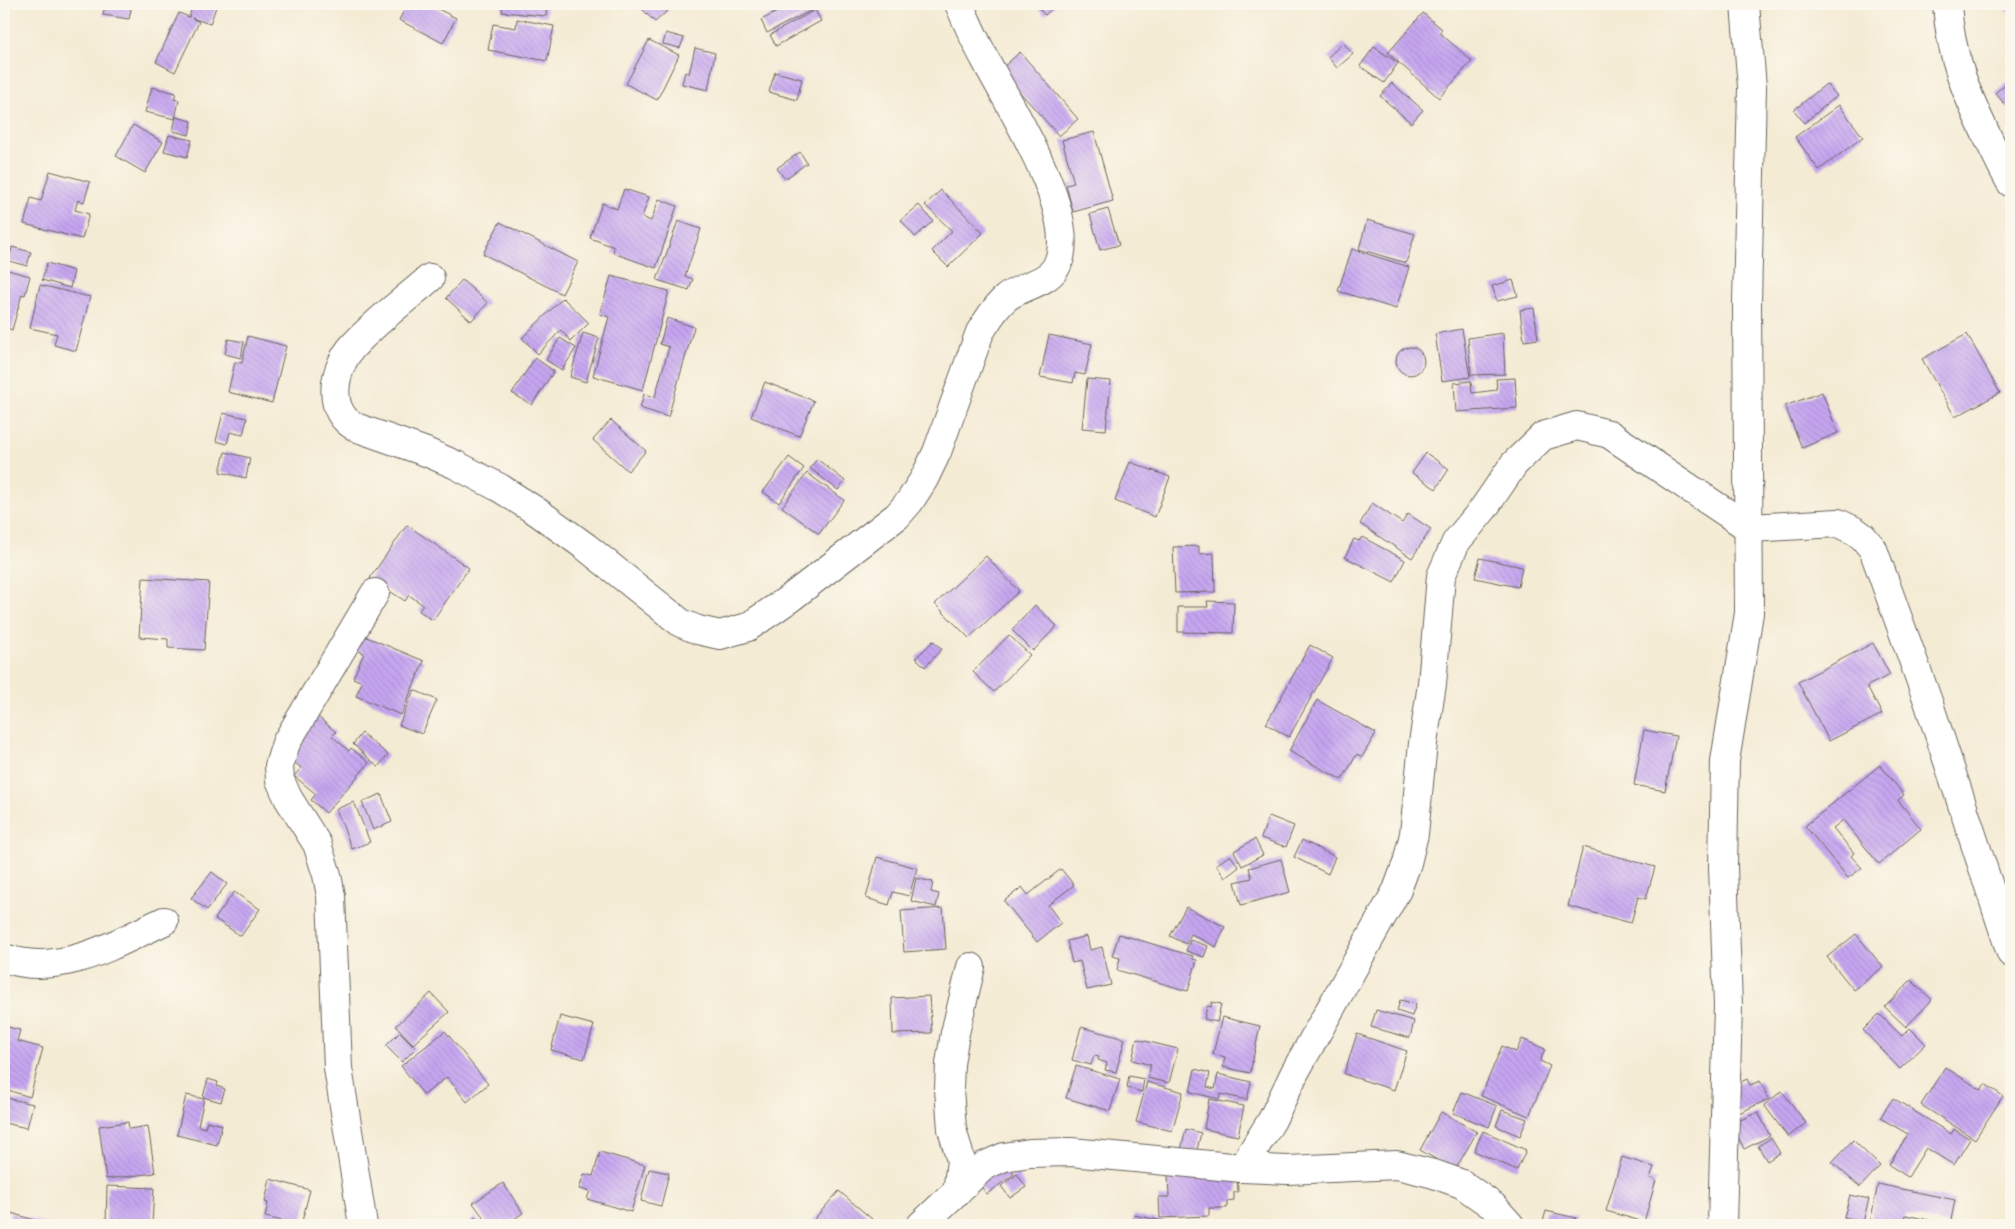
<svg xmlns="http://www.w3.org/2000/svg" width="2015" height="1229" font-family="'Indie Flower',sans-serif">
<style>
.building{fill:url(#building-back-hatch)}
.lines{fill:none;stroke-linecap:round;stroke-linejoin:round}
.street-casing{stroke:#68645c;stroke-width:30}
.street{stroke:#fff;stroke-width:28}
</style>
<defs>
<pattern id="building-back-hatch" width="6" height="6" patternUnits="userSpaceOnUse" patternTransform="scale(1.25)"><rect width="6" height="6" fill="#c6a6f1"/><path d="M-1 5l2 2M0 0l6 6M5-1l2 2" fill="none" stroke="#aa8ece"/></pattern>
</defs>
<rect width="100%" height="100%" fill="#fbf7ec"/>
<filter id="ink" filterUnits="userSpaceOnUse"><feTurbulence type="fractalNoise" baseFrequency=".02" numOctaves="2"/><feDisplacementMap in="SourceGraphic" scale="10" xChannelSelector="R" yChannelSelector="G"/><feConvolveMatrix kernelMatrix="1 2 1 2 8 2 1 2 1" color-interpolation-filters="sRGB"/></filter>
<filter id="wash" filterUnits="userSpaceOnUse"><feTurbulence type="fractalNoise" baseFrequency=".0096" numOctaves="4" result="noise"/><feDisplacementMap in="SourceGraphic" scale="20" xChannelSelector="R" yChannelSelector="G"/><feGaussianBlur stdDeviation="1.12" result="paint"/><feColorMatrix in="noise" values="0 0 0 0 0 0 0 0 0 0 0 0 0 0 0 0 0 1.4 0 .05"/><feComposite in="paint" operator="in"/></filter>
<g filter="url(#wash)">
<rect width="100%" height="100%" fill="#f4ebd4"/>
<g id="blocks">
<!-- building -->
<g class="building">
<path d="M105,4H132L129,19L103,15Z"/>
<path d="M193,4H217L210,24L192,18L199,22L175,72L156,62L179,13L189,17Z"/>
<path d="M400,4H428L456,18L443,43L399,20L406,7Z"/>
<path d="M503,4H547L546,16L502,12Z"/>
<path d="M637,4H673L674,5L655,22Z"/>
<path d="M793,4H811L814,9L767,33L761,20Z"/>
<path d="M1034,4H1057L1045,15Z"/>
<path d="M2001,4H2011V15Z"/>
<path d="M815,10L821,21L776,46L770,35Z"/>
<path d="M1423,13L1442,29L1440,33L1472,61L1439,98L1388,53Z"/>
<path d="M517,19L554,26L547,61L488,50L493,24L516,28Z"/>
<path d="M666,33L684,38L680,48L663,44Z"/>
<path d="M649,40L679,55L657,100L626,84Z"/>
<path d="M1343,43L1353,54L1337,68L1328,57Z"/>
<path d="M1374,47L1398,63L1384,83L1360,66Z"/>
<path d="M695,48L715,53L708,90L682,84L685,72L689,74Z"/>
<path d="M1020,52L1078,119L1059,136L1000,70Z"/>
<path d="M775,72L802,79L797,100L769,92Z"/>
<path d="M2011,79V111L1995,93Z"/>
<path d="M1392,83L1423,110L1411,123L1380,96Z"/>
<path d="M1826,84L1837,96L1804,123L1794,110Z"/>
<path d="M152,87L176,93L174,99L179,100L175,119L145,112Z"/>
<path d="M1839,105L1863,137L1819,170L1795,137Z"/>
<path d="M176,117L192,121L189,135L173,131Z"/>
<path d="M133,125L163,142L145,173L116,156Z"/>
<path d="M1094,132L1113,201L1073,212L1066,185L1074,183L1062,140Z"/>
<path d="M169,135L192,140L187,157L164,151Z"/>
<path d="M800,152L807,163L785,179L777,168Z"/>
<path d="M50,171L90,182L84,202L78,200L75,210L89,214L82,239L24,224L31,198L41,201Z"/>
<path d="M624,189L649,197L642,217L651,221L659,199L677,206L656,268L613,253L614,247L590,238L602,203L617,209Z"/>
<path d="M941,190L983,233L948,267L932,251L952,231L925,205Z"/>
<path d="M919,205L933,221L915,237L901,220Z"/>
<path d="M1108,209L1119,245L1100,250L1090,214Z"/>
<path d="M1367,220L1415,234L1406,263L1359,249Z"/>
<path d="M678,221L701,229L685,276L693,279L689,290L657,280Z"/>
<path d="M500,222L578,262L562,294L483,254Z"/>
<path d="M12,247L31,252L27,266L9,261Z"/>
<path d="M1352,249L1409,267L1396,309L1338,291Z"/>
<path d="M47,263L74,271L70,288L42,280Z"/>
<path d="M4,269L30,276L25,295L22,294L12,330L4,327Z"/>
<path d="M611,276L669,291L643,390L593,376L609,317L600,314Z"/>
<path d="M462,280L488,303L471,321L446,298Z"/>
<path d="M1513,280L1518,296L1497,301L1492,286Z"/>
<path d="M40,285L90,297L76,351L54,345L57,334L30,328Z"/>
<path d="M563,298L589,323L571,341L561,330L538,354L522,338Z"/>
<path d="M1534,308L1538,339L1524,341L1520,310Z"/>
<path d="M667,318L694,327L668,417L640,408L644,394L655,397L669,347L660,344Z"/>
<path d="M1462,329L1470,377L1442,381L1435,334Z"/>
<path d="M583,333L599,338L586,382L570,377Z"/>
<path d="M1503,333L1505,374L1471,375L1468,338Z"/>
<path d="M1967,334L2000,393L1955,417L1922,359Z"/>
<path d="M1049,335L1092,344L1085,375L1075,373L1073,383L1040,377Z"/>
<path d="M248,336L286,346L272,403L228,392L235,362L242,363Z"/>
<path d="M560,338L576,348L562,370L546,360Z"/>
<path d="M228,339L244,342L241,358L225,354Z"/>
<circle cx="1410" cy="361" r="14"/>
<path d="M535,358L554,371L532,405L512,393Z"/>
<path d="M1515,378L1517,408L1456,412L1454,383L1471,381L1472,393L1497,390L1496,379Z"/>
<path d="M1087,379L1111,381L1106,430L1082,428Z"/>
<path d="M765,382L814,401L799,436L751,417Z"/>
<path d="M1822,392L1838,433L1802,448L1785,406Z"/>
<path d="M223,413L247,418L243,435L230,432L227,444L216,441Z"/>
<path d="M611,420L646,451L628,471L593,440Z"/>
<path d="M225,452L250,458L246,478L220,472Z"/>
<path d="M1426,453L1449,469L1436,489L1412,473Z"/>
<path d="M789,457L804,468L779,503L763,492Z"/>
<path d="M817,459L845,481L838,490L810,468Z"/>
<path d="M1130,462L1170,477L1155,517L1115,501Z"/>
<path d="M807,473L844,500L819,534L782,507Z"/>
<path d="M1372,503L1402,523L1408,514L1431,529L1412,558L1360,524Z"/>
<path d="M407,525L469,568L433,620L419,611L423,605L409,595L405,601L370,578Z"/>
<path d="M1362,537L1405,560L1394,582L1345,557L1354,539L1359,541Z"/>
<path d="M1199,546V554L1214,553L1215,592L1175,593L1173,547Z"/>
<path d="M986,556L1019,591L969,638L935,604Z"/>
<path d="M1480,558L1522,567L1518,587L1475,578Z"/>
<path d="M143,578L209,582L204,650L168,648V639L139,637Z"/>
<path d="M1207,601L1234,602L1233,633L1178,632V607H1208Z"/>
<path d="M1035,605L1057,626L1033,651L1012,630Z"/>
<path d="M357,633L424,661L401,715L356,696L362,682L353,678L364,653L351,648Z"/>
<path d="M1009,635L1030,655L994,692L973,672Z"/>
<path d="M933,641L942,649L925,667L916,658Z"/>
<path d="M1873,643L1890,675L1867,686L1882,714L1829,741L1798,682Z"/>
<path d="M1310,645L1333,658L1289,737L1266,724Z"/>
<path d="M414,690L437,700L422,734L399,725Z"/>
<path d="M1317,700L1376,733L1362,757L1357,754L1342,780L1289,751Z"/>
<path d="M318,717L336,732L332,736L349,751L351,748L369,763L326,813L311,800L316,794L294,776L301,768L286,755Z"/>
<path d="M1644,730L1676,736L1665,791L1634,785Z"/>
<path d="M362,733L388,755L378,767L353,744Z"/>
<path d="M1880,765L1904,795L1898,800L1921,829L1879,864L1843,820L1833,828L1854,853L1851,856L1862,868L1848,878L1805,826Z"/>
<path d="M381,794L392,822L373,830L362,802Z"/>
<path d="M354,802L370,842L352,849L336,809Z"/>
<path d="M1269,816L1294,826L1286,847L1261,838Z"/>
<path d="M1255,839L1263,855L1242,866L1234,851Z"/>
<path d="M1302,840L1335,857L1328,874L1294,857Z"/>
<path d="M1583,847L1655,867L1646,899L1638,897L1631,923L1568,906Z"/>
<path d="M1230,855L1239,867L1225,878L1216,865Z"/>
<path d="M877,857L917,868L909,896L893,892L889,905L866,898Z"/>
<path d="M1281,859L1290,892L1241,905L1235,882L1252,878L1249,868Z"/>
<path d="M1061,869L1074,885L1048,905L1061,923L1037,942L1004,901L1022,887L1028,895Z"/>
<path d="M212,872L227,884L207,910L191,898Z"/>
<path d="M916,878L933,882L931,892L939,894L936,907L911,901Z"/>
<path d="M234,892L260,909L241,936L215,919Z"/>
<path d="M1186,907L1225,927L1216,947L1191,934L1186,944L1170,936Z"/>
<path d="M943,908L946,949L904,952L901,911Z"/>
<path d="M1119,934L1193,956V959L1197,960L1188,991L1117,970L1120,958L1112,956Z"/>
<path d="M1856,934L1883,967L1854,990L1827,957Z"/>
<path d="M1087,936L1090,950L1102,947L1111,985L1087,990L1080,961L1072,963L1067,941Z"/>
<path d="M1190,940L1208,946L1204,957L1186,951Z"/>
<path d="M1911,980L1932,1000L1906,1027L1885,1007Z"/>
<path d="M431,993L449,1012L413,1044L396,1026Z"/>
<path d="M929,996L932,1033L893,1034L892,998Z"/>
<path d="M1400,1000L1416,1004L1412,1016L1397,1011Z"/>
<path d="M1212,1002L1221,1004L1217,1022L1204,1019L1207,1006L1211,1007Z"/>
<path d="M1376,1010L1414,1021L1410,1038L1371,1027Z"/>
<path d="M1879,1014L1902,1036L1910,1028L1926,1044L1900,1069L1863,1030Z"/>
<path d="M560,1016L594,1025L584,1059L551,1050Z"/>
<path d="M1222,1017L1260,1026L1250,1073L1223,1067L1225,1057L1213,1054Z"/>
<path d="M4,1026L20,1030L17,1041L43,1048L30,1097L4,1089Z"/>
<path d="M1081,1027L1125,1039L1116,1072L1105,1070L1107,1063L1098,1060L1099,1057L1094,1056L1091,1065L1072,1060Z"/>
<path d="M445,1031L488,1084L467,1102L447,1077L424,1095L401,1066Z"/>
<path d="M400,1032L416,1048L402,1062L386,1046Z"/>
<path d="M1357,1034L1407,1051L1394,1090L1344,1074Z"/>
<path d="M1137,1039L1178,1049L1169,1083L1147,1078L1151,1065L1132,1060Z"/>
<path d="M1522,1039L1545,1049L1540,1061L1550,1066L1529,1116L1481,1096L1502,1046L1516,1052Z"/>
<path d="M1076,1066L1120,1079L1110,1111L1066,1098Z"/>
<path d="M1945,1067L1981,1090L1985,1084L2003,1096L1975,1139L1921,1105Z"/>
<path d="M1195,1069L1210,1073L1207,1087L1215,1089L1218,1074L1251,1082L1247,1100L1221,1094L1219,1099L1190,1092Z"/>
<path d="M1129,1076L1144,1079L1142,1092L1127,1088Z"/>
<path d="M208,1079L218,1082L217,1086L225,1089L221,1102L203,1097Z"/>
<path d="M1747,1079L1750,1085L1760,1081L1769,1099L1739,1113L1727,1089Z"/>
<path d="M1147,1082L1183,1092L1172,1131L1136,1122Z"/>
<path d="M1782,1091L1806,1123L1788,1137L1764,1105Z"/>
<path d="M1462,1092L1497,1106L1489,1127L1453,1113Z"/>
<path d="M186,1095L204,1099L198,1126L205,1128L207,1121L222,1125L217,1145L177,1135Z"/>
<path d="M6,1098L33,1104L27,1128L4,1123V1100L6,1101Z"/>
<path d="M1893,1098L1951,1134L1954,1129L1970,1139L1954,1165L1926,1148L1908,1177L1889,1165L1908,1134L1880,1118Z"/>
<path d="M1209,1099L1244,1106L1238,1136L1204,1129Z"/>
<path d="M1502,1110L1527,1119L1520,1136L1496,1126Z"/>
<path d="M1441,1112L1477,1132L1455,1170L1420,1150Z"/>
<path d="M1758,1112L1770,1136L1744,1149L1732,1124Z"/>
<path d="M128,1122L129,1129L148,1126L155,1173L106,1179L99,1126Z"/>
<path d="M1186,1129L1201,1133L1196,1154L1181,1150Z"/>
<path d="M1483,1131L1526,1150L1517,1170L1474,1151Z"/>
<path d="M1771,1138L1780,1153L1767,1161L1758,1146Z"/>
<path d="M1853,1140L1880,1166L1860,1187L1832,1162Z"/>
<path d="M600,1152L645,1165L631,1212L587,1199L590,1191L579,1189L584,1174L593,1176Z"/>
<path d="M1622,1157L1654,1167L1650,1178L1656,1180L1644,1222L1606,1211Z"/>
<path d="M1002,1159L1014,1174L987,1194L975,1179Z"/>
<path d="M649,1169L669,1173L661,1206L641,1201Z"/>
<path d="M1237,1172L1238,1192H1234V1200L1227,1201V1208H1209V1216L1160,1218L1159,1197H1169L1168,1174Z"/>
<path d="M1017,1174L1026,1187L1010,1198L1001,1186Z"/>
<path d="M270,1179L310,1190L301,1225L265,1217L268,1203L265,1202Z"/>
<path d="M503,1183L523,1213L505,1225H489L473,1203Z"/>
<path d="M1878,1184L1955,1200L1950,1225L1906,1215L1903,1225H1879L1870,1223Z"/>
<path d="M107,1186L154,1188L152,1225H106Z"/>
<path d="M839,1191L879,1225H809Z"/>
<path d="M1850,1195L1869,1199L1863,1222L1844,1217Z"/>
<path d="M1546,1211L1576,1218L1574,1225H1542Z"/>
<path d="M11,1213L50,1225H8Z"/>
<path d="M1134,1215L1178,1224V1225H1132Z"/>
<path d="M475,1217L482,1225H466Z"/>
</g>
</g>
</g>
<g filter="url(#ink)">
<use href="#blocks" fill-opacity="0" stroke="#68645c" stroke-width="1"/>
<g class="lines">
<!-- street casing -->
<g class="street-casing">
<g id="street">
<path d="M1947,4C1950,55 1967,96 1990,142C1997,156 2003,170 2011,183"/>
<path d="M430,278C405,300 377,320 354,345C333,367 324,414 358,428L426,452L456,465L500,488L539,513L586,547L681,623L698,630L720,635L748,627L789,599L897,516L910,501L924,479L937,452L980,332C988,320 995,307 1006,298C1021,285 1050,284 1058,263C1079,213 1008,104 985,59C975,41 967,22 959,4"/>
<path d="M4,958C60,978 114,944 164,921"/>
<path d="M1242,1168L1272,1120L1295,1072L1397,890L1407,863L1414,834L1423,743L1432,684L1441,576L1456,542L1484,508L1514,464L1543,436L1577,426L1609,434L1749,528L1838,523L1855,531L1863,537L1873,549L1929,704L2011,953"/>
<path d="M957,1192L961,1161L952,1129L949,1089L950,1064L955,1033L971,967"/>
<path d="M363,1225L338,1068L331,896L327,875L317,844L288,798L280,780L279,766L286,743L375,593"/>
<path d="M921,1225L984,1166L1004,1157L1030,1153L1071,1152L1242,1168L1288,1170L1397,1165L1434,1174L1462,1184L1493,1206L1510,1225"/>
<path d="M1722,1225L1728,1006L1723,867L1725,761L1749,613L1747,303L1752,87L1745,4"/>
</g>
</g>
<!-- street -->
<use href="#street" class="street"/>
</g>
</g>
<!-- margin -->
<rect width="2015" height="1229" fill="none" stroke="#fbf7ec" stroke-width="20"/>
</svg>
